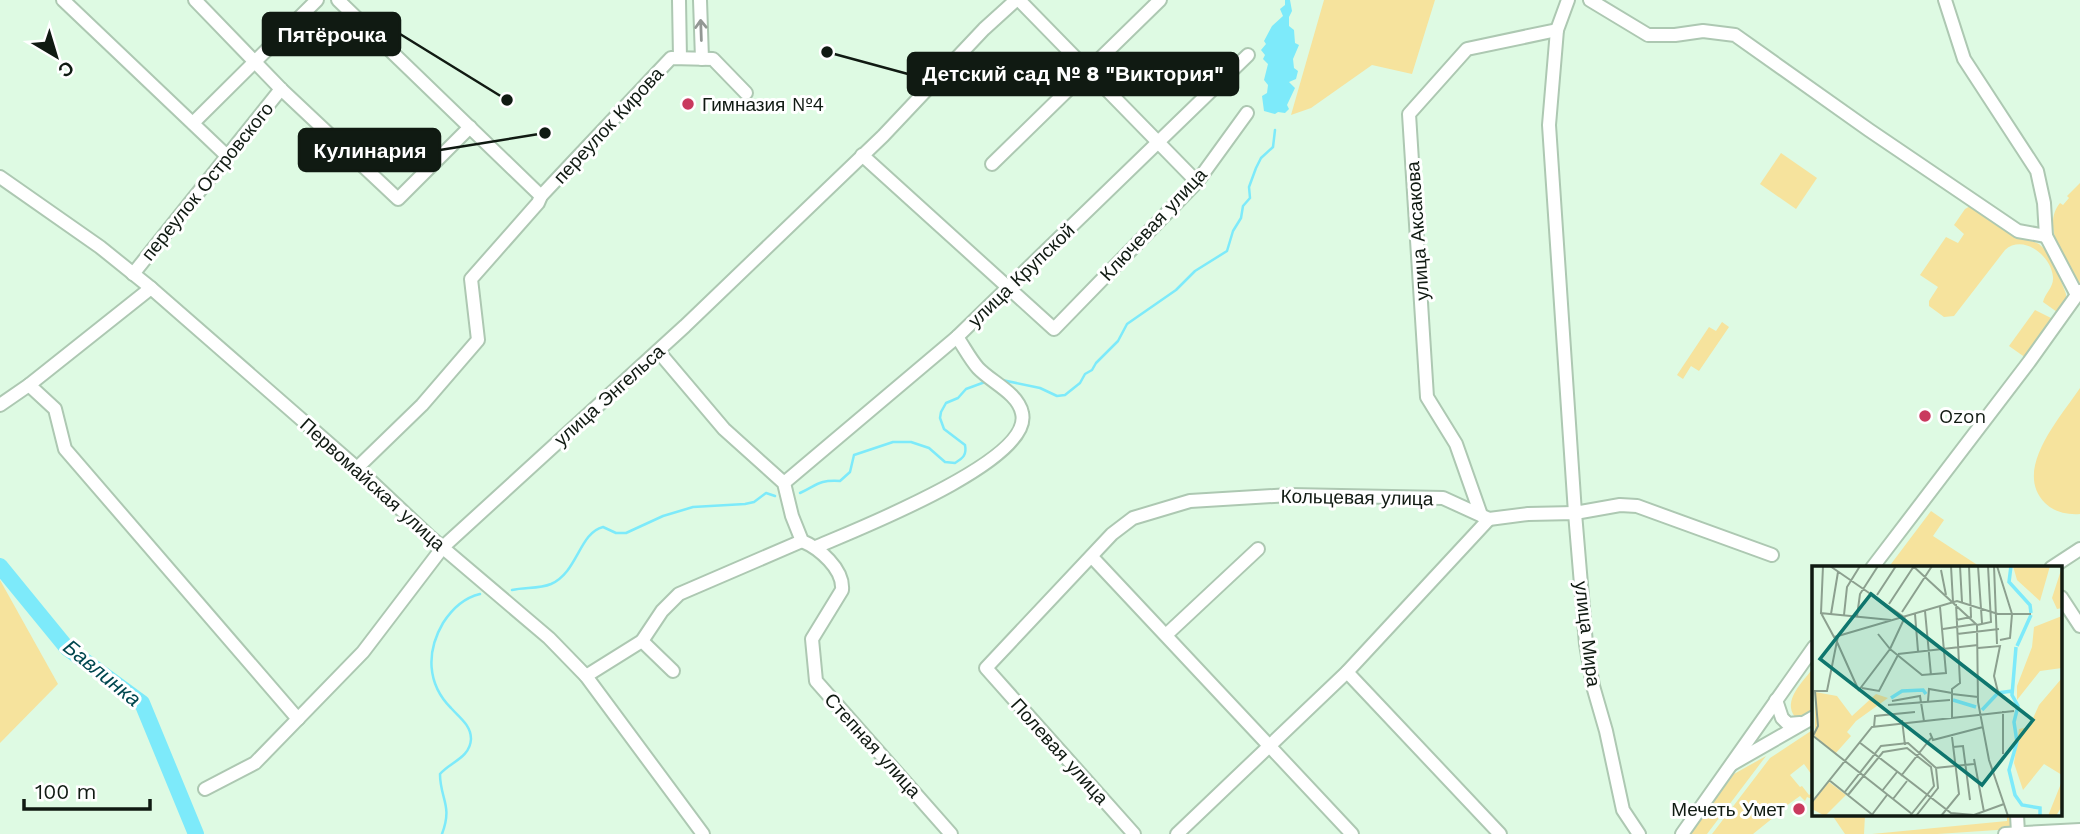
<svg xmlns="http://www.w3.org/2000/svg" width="2080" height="834" font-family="'Work Sans',sans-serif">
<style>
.green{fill:#f6e39d}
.water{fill:#7deafa}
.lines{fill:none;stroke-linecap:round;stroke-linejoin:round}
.stream{stroke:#7deafa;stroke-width:2.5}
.river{stroke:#7deafa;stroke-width:16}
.minor-casing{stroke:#adc8b2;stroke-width:16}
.minor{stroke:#fff;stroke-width:12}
.oneway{stroke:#939894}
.poi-dot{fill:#c93a5e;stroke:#fff;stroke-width:2.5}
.labels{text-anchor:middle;stroke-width:6;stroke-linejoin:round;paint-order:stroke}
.poi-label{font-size:19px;fill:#101a12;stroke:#fff;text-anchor:start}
.street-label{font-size:19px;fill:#101a12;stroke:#fff}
.water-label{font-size:21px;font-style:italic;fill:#00474f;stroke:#fff}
.inset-river{fill:none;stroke:#7deafa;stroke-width:3.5}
.inset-road{fill:none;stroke:#8ca08f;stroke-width:2}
.view{fill:#0f766e;fill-opacity:0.15;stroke:#0f766e;stroke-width:3.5}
.inset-edge{fill:none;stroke:#101a12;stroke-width:3.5}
.leader{fill:none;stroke:#101a12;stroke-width:2.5}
.callout-dot{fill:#101a12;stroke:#fff;stroke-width:2.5}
.callout{fill:#101a12;stroke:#101a12;stroke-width:2.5}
.callout-label{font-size:21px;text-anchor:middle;font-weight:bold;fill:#fff}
</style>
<rect width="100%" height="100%" fill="#defae3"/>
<!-- green -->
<g class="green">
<path d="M1324,0H1435L1412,74L1372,65L1311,108L1291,115Z"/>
<path d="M1781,153L1817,178L1796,209L1760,184Z"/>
<path d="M2080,183V283L2076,282C2065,261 2041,226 2060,203L2063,205L2069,198L2067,196Z"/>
<path d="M1972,205L2022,237L2039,244L2051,255L2066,294V301L2057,312L2043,302C2045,293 2054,287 2053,277C2051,255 2023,234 2005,250L1954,316L1944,317L1929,306V301L1938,287L1920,275L1946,237L1958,243L1964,234L1954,225L1965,209Z"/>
<path d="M2035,310L2051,318L2052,322L2026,358L2009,346Z"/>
<path d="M1722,322L1729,327L1699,371L1691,366L1683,379L1677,375L1709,327L1716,331Z"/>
<path d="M2080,388V514C2067,515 2054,512 2045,503C2012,470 2061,417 2080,388Z"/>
<path d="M1931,511L1944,520L1933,536L1982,568H1888Z"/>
<path d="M0,580L58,684L0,743Z"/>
<path d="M1814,667V714L1808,717H1795C1782,700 1803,682 1814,667Z"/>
<path d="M1814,729V778L1804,764L1790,775L1800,787L1802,786L1809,795L1812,793L1814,800L1807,797L1805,801L1800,796L1786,806L1783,804L1779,807V813L1753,834H1712L1770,758Z"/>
<path d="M1766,756L1707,834H1690L1734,774Z"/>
<path d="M1832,815H1865L1864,834H1845Z"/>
<path d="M2007,815H2014L2012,829L1937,834H1872L2007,821Z"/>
</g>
<!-- water -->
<path class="water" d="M1285,0H1290L1292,11L1289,17V26L1294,30L1295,43L1299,45L1293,59L1294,68L1298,71L1296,79L1289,82L1295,88L1287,105L1289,109L1285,113L1278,112L1275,114L1264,111L1262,96L1267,93L1268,85L1264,80L1268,64L1263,59L1265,55L1261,50L1266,44L1264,41L1272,26L1283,16L1280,9L1285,5Z"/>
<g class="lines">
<!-- stream -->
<g class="stream">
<path d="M1002,380L1040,388L1057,396L1065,395L1080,383L1085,374L1092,370L1096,363L1118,341L1127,324L1176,290L1195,271L1227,251L1233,231L1241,218L1243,206L1250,198L1249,187L1256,168L1261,158L1273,147L1275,130"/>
<path d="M800,493C819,484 818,480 840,481L850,472L854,455L893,442H911L929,448L945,462L955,463C963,458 967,455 965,445L944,429L940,418L941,412L946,403L958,398L966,389L985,382"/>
<path d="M512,590C525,587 539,589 551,584C578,572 579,533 603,527L616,533H626L663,516L693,507L745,504L754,502L766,493L775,496"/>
<path d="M442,834C453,805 440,799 440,774C450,762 470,758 471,739C471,725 459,717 451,708C427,684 426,652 443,623C452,609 463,598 480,594"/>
</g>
<!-- river -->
<path class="river" d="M0,566L67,648L142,703L196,834"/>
<!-- minor casing -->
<g class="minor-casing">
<g id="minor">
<path d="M63,0L227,156"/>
<path d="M195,0L281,89L398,199L470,127"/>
<path d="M338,0L541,196"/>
<path d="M679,0L680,58"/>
<path d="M700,0L702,59"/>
<path d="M1019,0L1197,182"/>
<path d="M1568,0L1557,30L1549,125L1575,513L1620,505L1637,506L1772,555"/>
<path d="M1590,0L1648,35H1675L1703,31L1735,35L1869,130L2018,231L2046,236"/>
<path d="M1945,0L1964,59L2037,171L2044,203L2046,236L2077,295L2080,291"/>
<path d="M193,123L317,0"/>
<path d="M862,155L1054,329L1197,182L1247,113"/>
<path d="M992,164L1160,0"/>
<path d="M0,177L100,247L151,288L357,468L429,536L549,638L586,676L703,834"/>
<path d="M133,274L281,89"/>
<path d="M658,351L724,429L784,483L792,516L802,541C819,548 844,569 842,590L812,639L816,681L951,834"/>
<path d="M29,385L55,409L65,449L298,719"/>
<path d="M0,405L29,385L151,288"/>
<path d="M357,468L422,405L478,340L471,279L538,203L541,196L671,58L713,59L746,93"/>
<path d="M784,483L957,337L1248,55"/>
<path d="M1481,515L1456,444L1427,397L1409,114L1467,49L1557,30"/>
<path d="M1489,519L1528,514L1575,513L1586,644L1593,686L1606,731L1623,810L1639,834"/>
<path d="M816,547C853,531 1034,461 1022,413C1018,393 991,382 978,368C970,359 964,347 957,337"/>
<path d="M1092,557L1352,834"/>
<path d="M1872,568L2029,362L2077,295"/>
<path d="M2051,568L2080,549"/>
<path d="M2061,597L2080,626"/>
<path d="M1166,635L1258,549"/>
<path d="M642,641L673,671"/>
<path d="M1347,672L1500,834"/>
<path d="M586,676L642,641L662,611L679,594L802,541"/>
<path d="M1776,700L1782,718L1788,724L1800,723"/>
<path d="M1732,764L1814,717"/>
<path d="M205,789L255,763L363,652L443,547L685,326L883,136L984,29L1016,0"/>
<path d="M2017,815L2018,833"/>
<path d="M1134,834L986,668L1112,534L1133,518L1190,501L1290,495L1443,498L1489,519"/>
<path d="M1177,834L1347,672L1489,519"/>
<path d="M1682,834L1814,647"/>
<path d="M2005,834L2080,830"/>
</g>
</g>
<!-- minor -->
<use href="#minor" class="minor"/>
</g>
<!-- one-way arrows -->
<defs><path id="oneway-shaft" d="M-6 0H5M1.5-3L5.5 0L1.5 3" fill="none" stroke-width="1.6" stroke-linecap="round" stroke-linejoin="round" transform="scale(1.75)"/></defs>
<use class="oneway" href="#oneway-shaft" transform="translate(701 30) rotate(-92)"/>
<!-- markers -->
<g class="poi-dot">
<circle cx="688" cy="104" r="7"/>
<circle cx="1925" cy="416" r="7"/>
<circle cx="1799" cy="809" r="7"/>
</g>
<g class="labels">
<!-- poi labels -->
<g class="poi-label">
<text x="702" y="111">Гимназия №4</text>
<text x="1939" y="423">Ozon</text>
<text x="1785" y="816" text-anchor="end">Мечеть Умет</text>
</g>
<!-- street labels -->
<g class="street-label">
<text transform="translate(608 125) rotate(-47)" y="7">переулок Кирова</text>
<text transform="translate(207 181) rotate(-51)" y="7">переулок Островского</text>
<text transform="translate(1153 224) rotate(-47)" y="7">Ключевая улица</text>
<text transform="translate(1417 231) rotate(-94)" y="7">улица Аксакова</text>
<text transform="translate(1021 275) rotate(-44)" y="7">улица Крупской</text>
<text transform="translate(609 395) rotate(-42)" y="7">улица Энгельса</text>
<text transform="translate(373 484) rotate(42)" y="7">Первомайская улица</text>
<text transform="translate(1357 497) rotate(1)" y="7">Кольцевая улица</text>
<text transform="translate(1588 634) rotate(83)" y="7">улица Мира</text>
<text transform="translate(873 745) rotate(48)" y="7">Степная улица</text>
<text transform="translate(1060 751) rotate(48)" y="7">Полевая улица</text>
</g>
<!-- water labels -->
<g class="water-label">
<text transform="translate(102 673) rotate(39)" y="7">Бавлинка</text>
</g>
</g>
<!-- overview -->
<g transform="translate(1812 566)">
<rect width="250" height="250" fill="#defae3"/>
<path d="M201,0H238L228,35L205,14ZM250,1V42L245,43L240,32ZM250,50V102L228,105L205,134V120L220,81L222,61ZM250,112V209L232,198L211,224L202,197L207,163L217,161L227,139ZM3,126L25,130L40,150L64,128L76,132L44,155L35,166L39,170L23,188L3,170ZM250,215V240L244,250H236ZM17,216L34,229L13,250L0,243V237Z" fill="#f6e39d"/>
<path class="inset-river" d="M199,0L197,16L218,39L219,47M205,80L219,49M204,81L200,129L206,140L202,156L205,176L197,204L203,229L210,239L228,242V250M79,132L90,125L111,124L114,128M141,134L164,141M170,144L186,127L200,125"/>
<path class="inset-road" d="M18,0L92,51M101,0L165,59L166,136L177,194L196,250M139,0L141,36M148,0L150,36M166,0L170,57M182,0L185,78M185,0L200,48L198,72L188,74M129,4L134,29M65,29L84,0M77,38L102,0M113,45L119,109M90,46L120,0M8,47L79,54M19,48L26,6M103,48L106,85M32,49L35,21L48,0M45,50L48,28L66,0M93,51L78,83L110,109L134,107L128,41M144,54L159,51L157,0M165,59L179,56L176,0M131,63L164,58M145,68L187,63M26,70L145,35L186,48H219M25,76L47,125M166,82L188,80L182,110L186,126M86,88L166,79M50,122L67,125L86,89M47,124L78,83L66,68M140,128L166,131M80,135L108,130L112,155M116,135L117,123L140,127M76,139L138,134M191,145V188M140,152V123L148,117L144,38M90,154L93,179M62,161L63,150L103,146M118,167L121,174L171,161M0,169L100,248M1,170L6,160L3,125H15L26,70L22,71L9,47L11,0M47,176L139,247L162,249L192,238M141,181L151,180L158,234M162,193L172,246M123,202L162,198M89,210L119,172M17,214L62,250M70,225L85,206M32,227L69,180L96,177L124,202L126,222L104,250M36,229L71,186L95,182L119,201L122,220L98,250M81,233L95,215M0,236L60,161L202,145M59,250L75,229M129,250L147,228L140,171"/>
<path class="view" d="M59,28L221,154L170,219L8,93Z"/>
<rect width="250" height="250" class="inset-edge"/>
</g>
<!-- callouts -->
<path class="leader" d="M507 100L400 34M827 52L908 74M545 133L440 150"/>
<g class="callout-dot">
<circle cx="507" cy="100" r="7"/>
<circle cx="827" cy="52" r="7"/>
<circle cx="545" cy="133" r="7"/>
</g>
<g class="callout">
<rect x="263" y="13" width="137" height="42" rx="7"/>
<rect x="908" y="53" width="330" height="42" rx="7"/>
<rect x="299" y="129" width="141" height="42" rx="7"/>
</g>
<g class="callout-label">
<text x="332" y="42">Пятёрочка</text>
<text x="1073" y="81">Детский сад № 8 "Виктория"</text>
<text x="370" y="158">Кулинария</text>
</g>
<!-- north arrow -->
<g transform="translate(56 56) rotate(142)" stroke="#ffffff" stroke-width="5" paint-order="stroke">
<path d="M0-5L12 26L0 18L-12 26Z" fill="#101a12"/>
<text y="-10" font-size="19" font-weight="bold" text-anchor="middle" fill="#101a12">С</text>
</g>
<!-- scale -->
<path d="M24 799v10h126v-10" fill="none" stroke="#101a12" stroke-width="3.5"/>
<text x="35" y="799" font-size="21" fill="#101a12" stroke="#ffffff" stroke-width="5" paint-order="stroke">100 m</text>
</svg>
